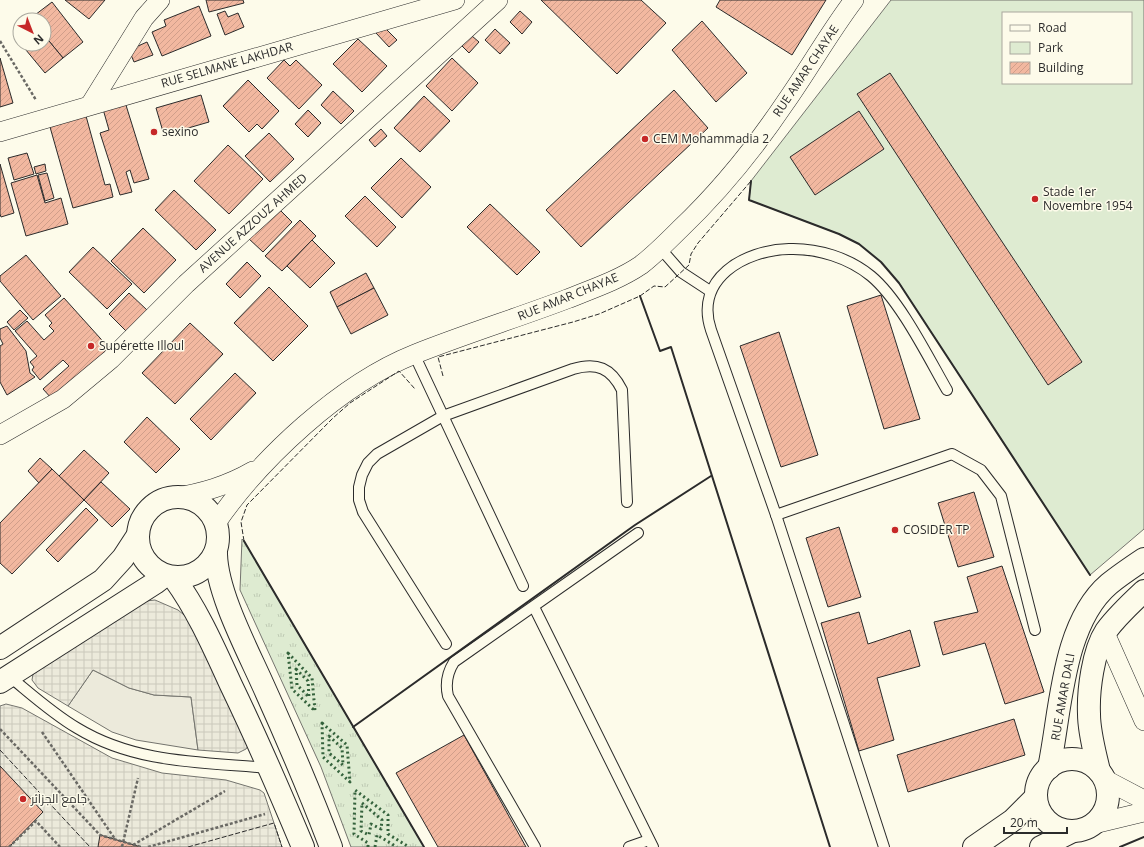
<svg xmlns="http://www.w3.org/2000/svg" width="1144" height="847" font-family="'Open Sans',Cairo,sans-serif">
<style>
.grass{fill:url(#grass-tufts);stroke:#74746e}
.green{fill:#deebd1;stroke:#74746e;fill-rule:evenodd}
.parking{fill:#eceadb;stroke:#74746e}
.plaza{fill:url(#plaza-grid);stroke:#74746e}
.building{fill:url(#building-hatch);stroke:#2b2b2b}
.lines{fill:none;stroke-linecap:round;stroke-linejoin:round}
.service-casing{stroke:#2b2b2b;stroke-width:12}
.minor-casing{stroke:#2b2b2b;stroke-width:20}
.tertiary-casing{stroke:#2b2b2b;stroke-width:24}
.path{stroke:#6a6964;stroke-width:2.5;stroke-dasharray:3 2;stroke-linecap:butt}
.service{stroke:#fdfbea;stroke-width:10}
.minor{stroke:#fdfbea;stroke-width:19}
.tertiary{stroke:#fdfbea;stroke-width:22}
.hedge{stroke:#34623c;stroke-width:3;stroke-dasharray:2 3;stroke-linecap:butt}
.fence{stroke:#2b2b2b;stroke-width:1;stroke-dasharray:5 2;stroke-linecap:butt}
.wall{stroke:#2b2b2b;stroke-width:2}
.poi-dot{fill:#c62828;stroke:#fdfbea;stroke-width:1.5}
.labels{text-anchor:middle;stroke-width:3;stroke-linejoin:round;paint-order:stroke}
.street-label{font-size:12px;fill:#2b2b2b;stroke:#fdfbea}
.poi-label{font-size:12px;fill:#2b2b2b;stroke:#fdfbea;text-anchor:start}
</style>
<defs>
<pattern id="grass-tufts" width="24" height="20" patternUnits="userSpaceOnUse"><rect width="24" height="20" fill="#deebd1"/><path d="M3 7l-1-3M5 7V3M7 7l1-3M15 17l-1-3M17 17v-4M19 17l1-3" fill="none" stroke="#bfcab4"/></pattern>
<pattern id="plaza-grid" width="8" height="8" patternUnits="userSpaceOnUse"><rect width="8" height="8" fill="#eceadb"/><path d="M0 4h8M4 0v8" fill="none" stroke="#cbc9bc"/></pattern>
<pattern id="building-hatch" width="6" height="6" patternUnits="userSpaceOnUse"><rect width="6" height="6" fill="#f2b8a0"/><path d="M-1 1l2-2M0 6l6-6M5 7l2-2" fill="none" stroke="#d09e8a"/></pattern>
</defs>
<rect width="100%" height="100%" fill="#fdfbea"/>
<!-- grass -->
<path class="grass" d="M242,539L244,541L424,847H351L321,767L240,590Z"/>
<!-- green -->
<path class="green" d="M891,0H1144V529L1090,575L899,283L881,262L859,244L839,234L749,200L751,181ZM1003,13H1131V83H1003Z"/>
<!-- parking -->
<path class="parking" d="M93,670L129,688L154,695L191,697L198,750L136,740L112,732L68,706Z"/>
<!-- plaza -->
<g class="plaza">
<path d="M155,600L178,610L189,619L248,746L246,749L238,753L198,750L191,697L154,695L129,688L93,670L68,706L38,688L32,680L33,674L146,601Z"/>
<path d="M6,704L22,708L112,758L162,773L226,780L260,790L264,793L282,847H9L0,766V706Z"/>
</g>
<!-- building -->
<g class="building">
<path d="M65,0H105L89,19Z"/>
<path d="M206,0H243L244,3L209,12Z"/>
<path d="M541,0H641L666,23L617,74Z"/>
<path d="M720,0H826L792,55L716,7Z"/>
<path d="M52,2L83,42L63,58L44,35V20L31,18Z"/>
<path d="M199,6L211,36L162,56L152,32L166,26L164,20Z"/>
<path d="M225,11L228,17L238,13L244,27L225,35L217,14Z"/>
<path d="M520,11L532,22L522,34L510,22Z"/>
<path d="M702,21L747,73L716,102L672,50Z"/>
<path d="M383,26L397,40L389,47L376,33Z"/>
<path d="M495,29L510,43L500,54L485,40Z"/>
<path d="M44,35L63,58L45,73L21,44H44Z"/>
<path d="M472,36L479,42L469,53L462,46Z"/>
<path d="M358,39L387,66L362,92L333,64Z"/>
<path d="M147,42L153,55L134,62L129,50Z"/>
<path d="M0,58L13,103L0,107Z"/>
<path d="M452,58L478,83L452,111L426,86Z"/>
<path d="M284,60L290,66L296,60L322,85L299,109L267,78Z"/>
<path d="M890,73L1082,362L1048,385L857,94Z"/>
<path d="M248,80L279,111L262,129L257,124L249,132L223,106Z"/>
<path d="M674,90L708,128L581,247L546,210Z"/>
<path d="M333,91L354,111L341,124L321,105Z"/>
<path d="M201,95L209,122L164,135L156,108Z"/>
<path d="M424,96L450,121L420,152L394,128Z"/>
<path d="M125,102L149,179L134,183L130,170L126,172L132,192L120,195L100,133L109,130L103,109Z"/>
<path d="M308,110L321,123L308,137L295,124Z"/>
<path d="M859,111L884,149L815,195L790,157Z"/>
<path d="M86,116L105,185L110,184L113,197L73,208L50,127Z"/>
<path d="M381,129L387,136L375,147L369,140Z"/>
<path d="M269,133L294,159L270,182L245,156Z"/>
<path d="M228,145L263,179L229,214L194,181Z"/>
<path d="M27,153L34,174L14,180L8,158Z"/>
<path d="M401,158L431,187L402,218L371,188Z"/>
<path d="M0,164L14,213L1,217L0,214Z"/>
<path d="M45,164L46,171L36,174L34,167Z"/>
<path d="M47,173L54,198L45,201L38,175Z"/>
<path d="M37,175L45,203L61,198L68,224L26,236L11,183Z"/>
<path d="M174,190L216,230L196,250L155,210Z"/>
<path d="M365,196L396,227L377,247L345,216Z"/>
<path d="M490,204L540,252L517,275L467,227Z"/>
<path d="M278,208L292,222L263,252L248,238Z"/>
<path d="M300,220L316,236L282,271L265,256Z"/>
<path d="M143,228L176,260L144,293L111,261Z"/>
<path d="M312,240L335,263L310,288L287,266Z"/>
<path d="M93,247L132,284L107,309L69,272Z"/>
<path d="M26,255L61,296L33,320L0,281V276Z"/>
<path d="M247,262L261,276L240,298L226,284Z"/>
<path d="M366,273L374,288L337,307L330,292Z"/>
<path d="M269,287L308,326L273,361L234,323Z"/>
<path d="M374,288L388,315L351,334L337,307Z"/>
<path d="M129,293L147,310L126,331L109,314Z"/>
<path d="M881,295L920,419L884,429L847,306Z"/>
<path d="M64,298L109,348L52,399L43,389L69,366L63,360L40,380L32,370L34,367L30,362L37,356L15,331L27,321L44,340L54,331L49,326L52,323L45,315Z"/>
<path d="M20,310L28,318L14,330L7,322Z"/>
<path d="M190,323L223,354L175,404L142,373Z"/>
<path d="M7,326L26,351L30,373L35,377L7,395L0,382V346L3,344L0,338V329Z"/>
<path d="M779,332L818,455L781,467L740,346Z"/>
<path d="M235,373L256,393L211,440L190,419Z"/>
<path d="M147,417L180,449L156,473L124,442Z"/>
<path d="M84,450L109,473L84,500L59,476Z"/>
<path d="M40,458L52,469L39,483L28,471Z"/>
<path d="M52,469L84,500L12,574L0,563V523Z"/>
<path d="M101,482L130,509L112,527L84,500Z"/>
<path d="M974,492L994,557L958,567L938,503Z"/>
<path d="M86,508L98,520L58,562L46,550Z"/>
<path d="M839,527L861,597L828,607L806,538Z"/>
<path d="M1002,566L1044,692L1005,704L985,643L943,655L934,622L978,612L967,577Z"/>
<path d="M859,612L868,644L910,630L920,666L877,678L894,740L859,751L821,623Z"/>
<path d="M1014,719L1025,755L908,792L897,755Z"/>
<path d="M464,735L526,847H438L396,773Z"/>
<path d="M0,766L43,812L9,847H0Z"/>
<path d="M100,835L141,847H98Z"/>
</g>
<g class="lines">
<!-- service casing -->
<g class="service-casing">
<g id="service">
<path d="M660,248L681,272L710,291"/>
<path d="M414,354L523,586"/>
<path d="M776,515L952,454L981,470L1001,496L1035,630"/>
<path d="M534,607L653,847"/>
<path d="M446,644L363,512L359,500V487L362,475L368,463L377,454L443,416L573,369C597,362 611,368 622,390L627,502"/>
<path d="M9,676C31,694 53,714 77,728C136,764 203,762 269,768"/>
<path d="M535,847L448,696C445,683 447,673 454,662L638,533"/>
<path d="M629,847L649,840"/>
<path d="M884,847L776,515L711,330C694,279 744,250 789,249C818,248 849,258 871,276C900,300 928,357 947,390"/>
</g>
</g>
<!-- minor casing -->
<g class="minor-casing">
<g id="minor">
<path d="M90,105L144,18L160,0"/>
<path d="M0,132L455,0"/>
<path d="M0,435L63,399L111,359L186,284L498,0"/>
<path d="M172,498C202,493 227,486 253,471"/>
<path d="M216,523C261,458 340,384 415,354C465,334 517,318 567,299C592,289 619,280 641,265C654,255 667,242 679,230C719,192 754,149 785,103C809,69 829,33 854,0"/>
<path d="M1105,633L1144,721"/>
<path d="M1106,780L1144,800"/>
<path d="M1094,824L1144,812"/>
</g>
</g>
<!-- tertiary casing -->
<g class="tertiary-casing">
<g id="tertiary">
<circle cx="178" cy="537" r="40"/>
<path d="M216,554C217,593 247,649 263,685C287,738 310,792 331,847"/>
<path d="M174,578C198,611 214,648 231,685C257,739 280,792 303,847"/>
<path d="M0,648L103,580L123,558L138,535"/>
<path d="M0,682L155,583L164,576"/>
<circle cx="1072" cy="795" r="36"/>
<path d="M1049,768C1061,711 1062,624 1109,584C1120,575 1132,567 1144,559"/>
<path d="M1099,771C1095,753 1089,733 1089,714C1088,691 1093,651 1106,631C1117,616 1130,604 1144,591"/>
<path d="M974,847L1013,820L1036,797"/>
<path d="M1041,847L1073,831"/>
</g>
</g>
<!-- path -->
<g class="path">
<path d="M0,41L36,100"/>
<path d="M0,729L100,835L141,847"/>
<path d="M42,732L115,839"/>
<path d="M133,845L225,791"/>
<path d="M9,847L36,821L60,847"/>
<path d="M122,847L138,778"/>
<path d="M148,847L265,814"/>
</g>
<!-- service -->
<use href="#service" class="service"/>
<!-- minor -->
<use href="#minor" class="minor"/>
<!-- tertiary -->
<use href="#tertiary" class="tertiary"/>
<!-- hedge -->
<g class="hedge">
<path d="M288,653L312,678L315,711L292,689Z"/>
<path d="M296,669L308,681L309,697L297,685Z"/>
<path d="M322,723L347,745L350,782L323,757Z"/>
<path d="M329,736L342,748L343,765L329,753Z"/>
<path d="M362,803L382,820L381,829L371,824L369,835L361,831Z"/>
<path d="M368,847V843L354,834L355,790L388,815V834L409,847"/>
<path d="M375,847L377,835L397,847"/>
</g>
<!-- fence -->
<g class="fence">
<path d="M443,376L438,357L573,322L599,314L640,296L654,286L665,287L689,265L691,254L698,243L751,181"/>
<path d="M244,541L241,522L247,505L333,418L350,403L399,371L415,389"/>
<path d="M0,750L90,847"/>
<path d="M188,847L274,823L282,847"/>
</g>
<!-- wall -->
<g class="wall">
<path d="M751,181L749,200L839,234L859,244L881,262L899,283L1090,575"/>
<path d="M640,296L660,351L671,347L830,847"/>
<path d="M244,541L424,847"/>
<path d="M353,727L635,525L711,476"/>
<path d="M1120,847L1144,837"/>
</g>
</g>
<!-- markers -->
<g class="poi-dot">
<circle cx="154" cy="132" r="4"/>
<circle cx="645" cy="139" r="4"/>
<circle cx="1035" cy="199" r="4"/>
<circle cx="91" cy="346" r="4"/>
<circle cx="895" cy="530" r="4"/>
<circle cx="23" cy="799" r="4"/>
</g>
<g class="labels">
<!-- street labels -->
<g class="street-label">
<text transform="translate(227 65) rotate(-16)" y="4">RUE SELMANE LAKHDAR</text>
<text transform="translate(806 71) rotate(-56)" y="4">RUE AMAR CHAYAE</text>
<text transform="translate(253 223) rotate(-42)" y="4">AVENUE AZZOUZ AHMED</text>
<text transform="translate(568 297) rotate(-22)" y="4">RUE AMAR CHAYAE</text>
<text transform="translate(1063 697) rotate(-80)" y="4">RUE AMAR DALI</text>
</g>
<!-- poi labels -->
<g class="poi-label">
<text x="162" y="136">sexino</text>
<text x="653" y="143">CEM Mohammadia 2</text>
<text x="1043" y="196">Stade 1er<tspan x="1043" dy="14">Novembre 1954</tspan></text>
<text x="99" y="350">Supérette Illoul</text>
<text x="903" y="534">COSIDER TP</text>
<text x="31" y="803">جامع الجزائر</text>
</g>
</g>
<!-- legend -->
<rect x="1002" y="12" width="130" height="72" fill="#fdfbea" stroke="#a9a89e"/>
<rect x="1010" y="25" width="20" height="6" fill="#fdfbea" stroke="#a9a89e"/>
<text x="1038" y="32" font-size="12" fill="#2b2b2b">Road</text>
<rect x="1010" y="42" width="20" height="12" fill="#deebd1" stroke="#a9a89e"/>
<text x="1038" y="52" font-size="12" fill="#2b2b2b">Park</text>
<rect x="1010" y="62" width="20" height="12" fill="url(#building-hatch)" stroke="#a9a89e"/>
<text x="1038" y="72" font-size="12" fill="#2b2b2b">Building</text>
<!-- north arrow -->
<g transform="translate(32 32) rotate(138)"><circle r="19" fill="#fdfbea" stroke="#a9a89e"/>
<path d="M0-3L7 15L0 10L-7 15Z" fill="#c62828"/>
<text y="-6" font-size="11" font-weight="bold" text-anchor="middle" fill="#2b2b2b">N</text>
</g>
<!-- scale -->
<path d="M1004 827v6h63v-6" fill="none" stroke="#2b2b2b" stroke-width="2"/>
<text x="1010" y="827" font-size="12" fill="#2b2b2b" stroke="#fdfbea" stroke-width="3" paint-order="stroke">20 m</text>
</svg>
